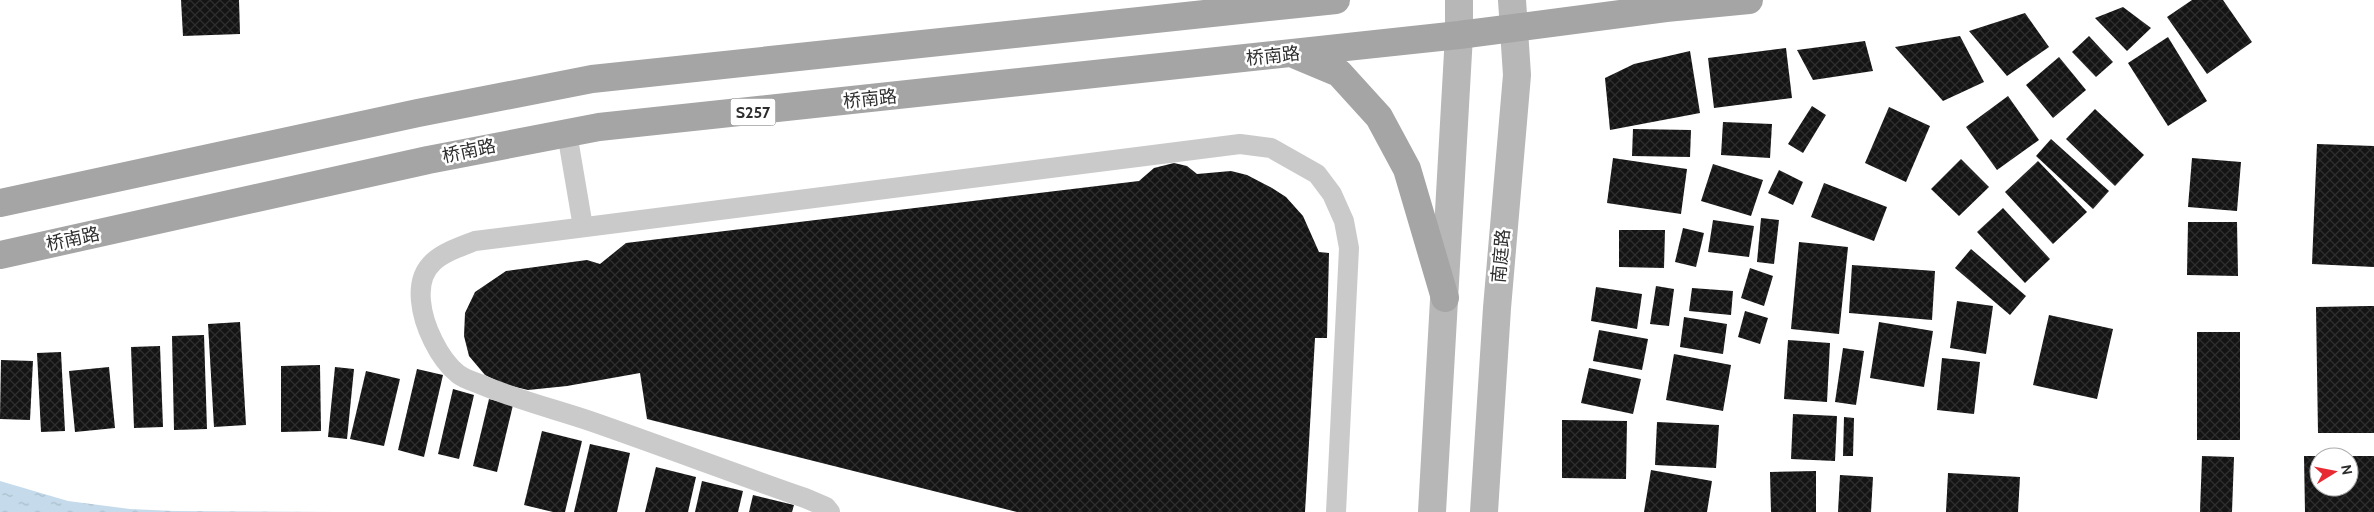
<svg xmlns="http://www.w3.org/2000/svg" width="2374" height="512" font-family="Cabin,'Noto Sans SC',sans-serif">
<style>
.water{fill:url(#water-ripples)}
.building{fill:url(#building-cross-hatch)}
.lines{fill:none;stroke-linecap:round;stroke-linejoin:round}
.lane{stroke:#cacaca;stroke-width:20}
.secondary{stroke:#b7b7b7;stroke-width:28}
.primary{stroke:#a5a5a5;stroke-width:28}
.labels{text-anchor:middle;stroke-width:5;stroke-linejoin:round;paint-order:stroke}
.shield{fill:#fff;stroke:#6c6c6c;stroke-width:1}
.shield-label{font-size:16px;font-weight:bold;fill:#2d2d2d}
.street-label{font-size:18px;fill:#2d2d2d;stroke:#fff}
</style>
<defs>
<pattern id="water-ripples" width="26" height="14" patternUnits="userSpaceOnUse" patternTransform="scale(1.25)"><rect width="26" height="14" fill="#c5dbeb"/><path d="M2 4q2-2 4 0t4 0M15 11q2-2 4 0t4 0" fill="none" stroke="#aabcca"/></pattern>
<pattern id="building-cross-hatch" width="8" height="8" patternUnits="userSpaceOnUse" patternTransform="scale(1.25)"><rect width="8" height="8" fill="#141414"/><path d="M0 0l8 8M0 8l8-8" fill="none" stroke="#2e2e2e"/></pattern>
</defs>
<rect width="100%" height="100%" fill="#fff"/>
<!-- water -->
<path class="water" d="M0,481L68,501L130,509L174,511L335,512H0Z"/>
<!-- building -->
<g class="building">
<path d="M181,0H239L240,34L183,36Z"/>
<path d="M2192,0H2223L2252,42L2207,74L2167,17Z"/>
<path d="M2123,7L2151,28L2127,51L2095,18Z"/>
<path d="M2025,13L2049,47L2007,76L1969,31Z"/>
<path d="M1960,36L1984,82L1943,101L1895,47Z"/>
<path d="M2089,36L2113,62L2096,77L2072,52Z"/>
<path d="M2168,37L2207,101L2168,126L2128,63Z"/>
<path d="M1865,41L1873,71L1813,80L1797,50Z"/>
<path d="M1786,48L1792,98L1714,108L1708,58Z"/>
<path d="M1690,51L1700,113L1610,130L1605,78L1634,64Z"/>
<path d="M2059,57L2086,90L2053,118L2026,85Z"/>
<path d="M2008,96L2039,140L1997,170L1966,127Z"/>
<path d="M1812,106L1826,115L1803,153L1788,144Z"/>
<path d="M1889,107L1930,126L1906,182L1865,163Z"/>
<path d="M2095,109L2144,155L2115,186L2066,139Z"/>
<path d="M1723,122L1772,124L1770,158L1721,155Z"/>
<path d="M1633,129L1691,130L1690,157L1632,156Z"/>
<path d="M2051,139L2109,191L2093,209L2036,156Z"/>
<path d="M2317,144L2374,146V267L2312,264Z"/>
<path d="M1613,158L1687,169L1681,214L1607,203Z"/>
<path d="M2192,158L2241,162L2237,211L2188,207Z"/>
<path d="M1961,159L1989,187L1959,216L1931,189Z"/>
<path d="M2038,161L2087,212L2053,244L2005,192Z"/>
<path d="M1174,163L1187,166L1197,174L1231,171L1247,175L1272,188L1286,197L1303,216L1319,252L1329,253L1327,338H1315L1305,512H1017L647,419L640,373L567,386L528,390L503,384L485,375L469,356L464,336L465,313L475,292L506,271L572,262L587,260L600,264L626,243L1139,181L1154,168Z"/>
<path d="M1713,164L1763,180L1751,216L1701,201Z"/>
<path d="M1779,170L1803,182L1793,205L1768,193Z"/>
<path d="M1824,183L1887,207L1874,241L1811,217Z"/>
<path d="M2003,208L2050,259L2025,283L1977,232Z"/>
<path d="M1761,218L1779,220L1774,264L1757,262Z"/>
<path d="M1713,220L1754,226L1749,257L1708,252Z"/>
<path d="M2188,222H2237L2238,276L2187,275Z"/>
<path d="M1683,228L1704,233L1696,267L1675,262Z"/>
<path d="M1619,230H1665L1664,268L1619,267Z"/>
<path d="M1799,242L1848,247L1839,334L1791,329Z"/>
<path d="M1971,249L2026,296L2010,315L1955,268Z"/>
<path d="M1852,265L1935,271L1932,320L1849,313Z"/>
<path d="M1750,268L1773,276L1764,306L1741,298Z"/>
<path d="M1656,286L1674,289L1669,326L1650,324Z"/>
<path d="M1596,287L1642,294L1637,329L1591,321Z"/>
<path d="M1692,288L1733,291L1731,315L1689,311Z"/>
<path d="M1957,301L1993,306L1986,354L1950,348Z"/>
<path d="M2368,306H2374V433H2318L2316,307Z"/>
<path d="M1745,311L1768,318L1760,344L1738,337Z"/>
<path d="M2049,315L2113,329L2097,399L2033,385Z"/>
<path d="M1684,317L1727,324L1723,354L1680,347Z"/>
<path d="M240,322L246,425L214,427L208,324Z"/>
<path d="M1879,322L1933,331L1924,387L1870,378Z"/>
<path d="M1599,330L1648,339L1642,370L1593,361Z"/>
<rect x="2197" y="332" width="43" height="108"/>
<path d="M204,335L207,429L174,430L172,336Z"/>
<path d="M1788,340L1830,343L1827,402L1784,399Z"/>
<path d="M160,346L163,427L134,428L131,347Z"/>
<path d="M1843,348L1864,351L1856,405L1835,402Z"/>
<path d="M61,352L65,431L41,432L37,353Z"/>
<path d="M1674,354L1731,365L1723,411L1666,400Z"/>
<path d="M1942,358L1980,362L1974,414L1937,410Z"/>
<path d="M1,360L33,361L30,420L0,419Z"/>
<path d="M320,365L321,431L281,432V366Z"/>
<path d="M109,367L115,428L75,432L69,371Z"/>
<path d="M335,367L354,369L347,439L328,437Z"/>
<path d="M1589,368L1641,379L1633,414L1581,403Z"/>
<path d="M417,369L443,375L424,457L398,450Z"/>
<path d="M366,371L400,379L384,446L350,439Z"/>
<path d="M453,389L474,395L459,459L438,454Z"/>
<path d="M489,399L513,405L497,472L473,466Z"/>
<path d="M1793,414L1837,416L1835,461L1791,459Z"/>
<path d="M1844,417L1854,418L1853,456H1843Z"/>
<path d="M1562,420L1627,421L1626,479L1562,478Z"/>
<path d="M1657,422L1719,425L1716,468L1655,465Z"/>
<path d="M542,431L582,441L565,512H553L524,505Z"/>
<path d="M590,444L630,453L617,512H574Z"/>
<path d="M2202,456L2234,457L2232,512H2200Z"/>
<path d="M2304,456H2319V487H2349V456H2374V512H2305Z"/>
<path d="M656,467L696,477L688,512H645Z"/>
<path d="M1651,470L1712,481L1707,512H1644Z"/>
<path d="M1816,471V512H1771L1770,472Z"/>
<path d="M1948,473L2020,477L2018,512H1946Z"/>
<path d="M1840,475L1873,477L1871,512H1838Z"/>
<path d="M702,481L743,491L738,512H695Z"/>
<path d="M753,495L794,505L792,512H749Z"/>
</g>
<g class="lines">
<!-- lane -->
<g class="lane">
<path d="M567,133L583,227"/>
<path d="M830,512L826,507L805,498C733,473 662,446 590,421C554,409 518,400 482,385C475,382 464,379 458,374C439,359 423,325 421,301C417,261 444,253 475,241L1240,144L1271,148L1317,174L1332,194L1344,221L1349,248L1336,512"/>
</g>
<!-- secondary -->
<g class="secondary">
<path d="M1432,512L1459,35V0"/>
<path d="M1484,512L1497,308L1517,75L1512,0"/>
</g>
<!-- primary -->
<g class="primary">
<path d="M1296,55L1339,73L1379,117L1407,169L1445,298"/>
<path d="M0,203L418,113L592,79L1336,0"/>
<path d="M0,255L428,160L599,127L1459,35L1666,8L1749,0"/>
</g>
</g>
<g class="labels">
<!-- shield labels -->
<rect class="shield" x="730.5" y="98.5" width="45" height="27" rx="4"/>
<g class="shield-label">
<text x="753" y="118">S257</text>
</g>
<!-- street labels -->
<g class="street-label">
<text transform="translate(1273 56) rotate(-6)" y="6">桥南路</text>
<text transform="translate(870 99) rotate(-6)" y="6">桥南路</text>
<text transform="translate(469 151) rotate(-12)" y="6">桥南路</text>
<text transform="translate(73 239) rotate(-12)" y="6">桥南路</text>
<text transform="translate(1501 256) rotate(-85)" y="6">南庭路</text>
</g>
</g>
<!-- north arrow -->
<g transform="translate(2334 472) rotate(80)"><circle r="24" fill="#ffffff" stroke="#ababab"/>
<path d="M0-4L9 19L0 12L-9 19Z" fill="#e82b33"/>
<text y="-8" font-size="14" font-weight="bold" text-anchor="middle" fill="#2d2d2d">N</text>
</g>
</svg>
